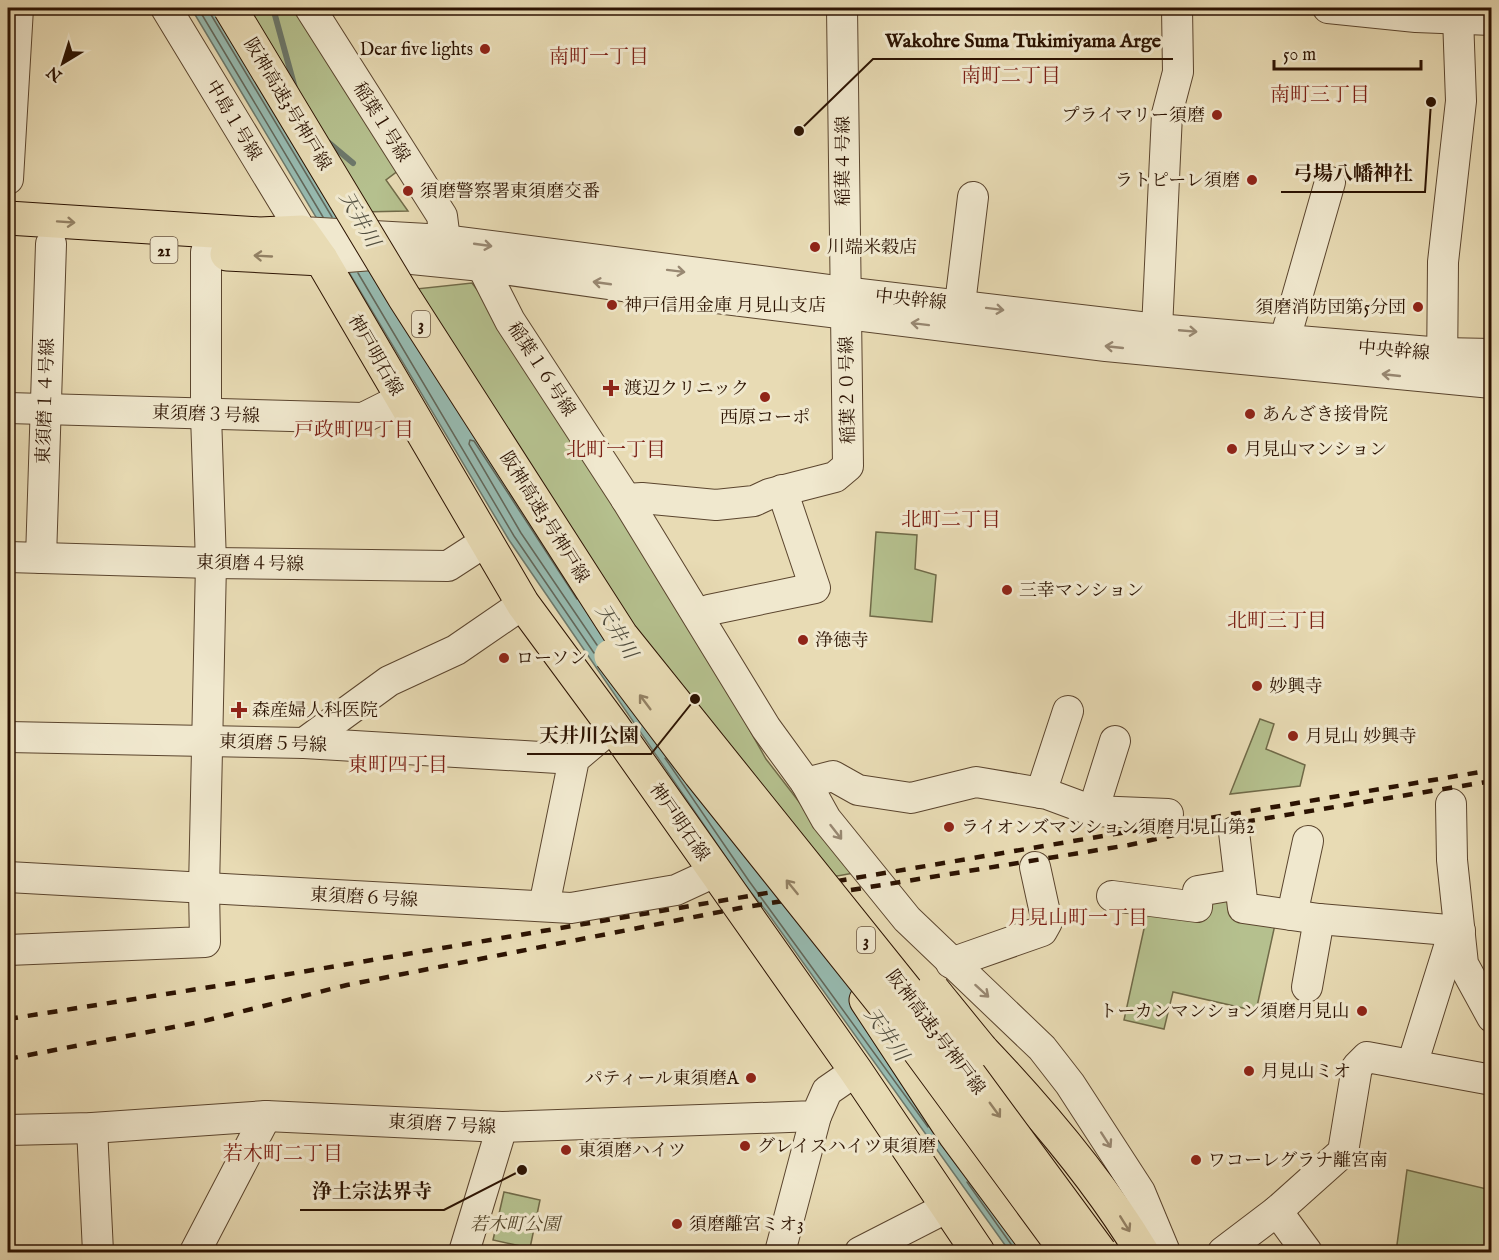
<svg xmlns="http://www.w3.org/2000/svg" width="1499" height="1260" font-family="'IM FELL English','Noto Serif JP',serif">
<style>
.green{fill:#b5c08e;stroke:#706a48;stroke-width:1.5}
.water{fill:#97bbb1;stroke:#6c786b;stroke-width:1.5}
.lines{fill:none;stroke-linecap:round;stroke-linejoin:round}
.shore{stroke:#62675a;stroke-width:1.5}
.stream{stroke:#6c786b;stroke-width:6}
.minor-casing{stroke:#5b452e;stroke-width:32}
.major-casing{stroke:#2c1302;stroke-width:35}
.highway-casing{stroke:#2c1302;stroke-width:35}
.minor{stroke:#f0e8ce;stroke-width:30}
.major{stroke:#e8dbb4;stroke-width:33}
.highway{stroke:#e8dbb4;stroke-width:33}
.rail{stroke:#2c1302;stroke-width:4.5;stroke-dasharray:10 10;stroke-linecap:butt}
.highway-bridge-casing{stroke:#2c1302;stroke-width:35;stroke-linecap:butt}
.highway-bridge{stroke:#e8dbb4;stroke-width:33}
.oneway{stroke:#938164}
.oneway2{stroke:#988872}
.poi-dot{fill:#8f2418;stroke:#f0e8ce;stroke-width:2}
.labels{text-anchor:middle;stroke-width:6;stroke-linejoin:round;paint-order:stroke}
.shield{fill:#f0e8ce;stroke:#67533f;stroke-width:1.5}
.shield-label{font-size:16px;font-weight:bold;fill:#2c1302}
.poi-label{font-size:18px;fill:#2c1302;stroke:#f0e8ce;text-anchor:start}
.street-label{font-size:18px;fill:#2c1302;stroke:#f0e8ce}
.park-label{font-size:18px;font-style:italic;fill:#55472c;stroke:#f0e8ce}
.neighbourhood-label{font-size:20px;fill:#7a1f14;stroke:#f0e8ce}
.water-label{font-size:20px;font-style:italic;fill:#514e3f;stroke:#f0e8ce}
.leader{fill:none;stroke:#2c1302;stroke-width:2}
.callout-dot{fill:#2c1302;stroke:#f0e8ce;stroke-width:2}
.callout-label{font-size:20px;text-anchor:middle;font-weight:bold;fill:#2c1302;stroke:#f0e8ce;stroke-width:6;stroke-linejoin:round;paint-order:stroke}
</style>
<rect width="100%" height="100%" fill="#e8dbb4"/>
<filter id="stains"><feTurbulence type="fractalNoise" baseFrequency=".00333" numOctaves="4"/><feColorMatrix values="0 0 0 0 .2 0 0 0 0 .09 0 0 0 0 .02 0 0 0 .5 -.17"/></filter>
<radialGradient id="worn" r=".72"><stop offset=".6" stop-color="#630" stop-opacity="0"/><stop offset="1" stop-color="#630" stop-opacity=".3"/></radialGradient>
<!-- green -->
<g class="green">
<path d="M233,8H296L399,170L386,180L408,211L360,212Z"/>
<path d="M472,283L495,313L691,626L766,759L854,873L787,885L397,291Z"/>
<path d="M876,532L917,535L915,569L936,575L932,622L870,616Z"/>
<path d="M1260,719L1274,724L1266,749L1305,765L1300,786L1230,794Z"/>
<path d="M1235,891L1276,920L1256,1011L1173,992L1164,1029L1124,1020L1149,906Z"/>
<path d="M1407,1170L1491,1190V1252H1396Z"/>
<path d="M504,1192L540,1200L530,1248L493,1240Z"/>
</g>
<!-- water -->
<path class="water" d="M191,8H231L358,212L1051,1252H1010L767,912L745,885L509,540Z"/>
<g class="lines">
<!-- shore -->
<g class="shore">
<path d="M198,8L323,217"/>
<path d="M207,8L332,217"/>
<path d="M358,273L514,536L594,653"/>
<path d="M577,599L474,441L470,440L469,444L521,533L597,645"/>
<path d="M665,758L749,881L928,1127"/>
<path d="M967,1182L1013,1247L1014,1252"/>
</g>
<!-- stream -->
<g class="stream">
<path d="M273,8L295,88"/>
<path d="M328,142L353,163"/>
</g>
<!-- minor casing -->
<g class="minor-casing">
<g id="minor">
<path d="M166,8L302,232L445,240L845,292L1157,329L1442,353L1492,354"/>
<path d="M310,8L442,216L445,240"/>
<path d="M1328,8L1416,17L1492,20"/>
<path d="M8,179L18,8"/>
<path d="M321,259L372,255L482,266L650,290L1106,346L1492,383"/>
<path d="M482,266L510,321L626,499L766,728L806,783L826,819L907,919L1042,1048L1070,1084L1140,1192L1165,1252"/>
<path d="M960,304L973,197"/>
<path d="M1157,329L1167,114L1178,72L1177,8"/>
<path d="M1285,339L1330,182"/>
<path d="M1442,374L1443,262L1461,101L1458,17L1460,8"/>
<path d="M8,408L363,418L401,399"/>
<path d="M626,499L642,498L716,505L754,501L769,494L835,477L848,466L842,8"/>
<path d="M8,557L211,563L448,566L485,542"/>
<path d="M41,558L51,244"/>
<path d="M699,617L709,610L815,588L782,490"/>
<path d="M8,737L304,743L574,759"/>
<path d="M304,743L389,681L456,650L523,604"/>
<path d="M806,783L833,776L858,790L911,798L976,782L1047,794L1093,811L1168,814"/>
<path d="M1041,793L1068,711"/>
<path d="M1451,804L1452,860L1463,964L1492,1017"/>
<path d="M1093,811L1115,741"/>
<path d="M1234,832L1243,908L1319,919L1460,931"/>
<path d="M8,877L571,908L676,890L715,872"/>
<path d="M1112,896L1197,907L1198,891L1240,884"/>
<path d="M544,906L574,759L613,726"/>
<path d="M1292,915L1308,841"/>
<path d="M8,950L205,942L204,889L211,563L206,415V252"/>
<path d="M951,963L1042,931L1047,922L1035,867"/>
<path d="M1307,987L1319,919"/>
<path d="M1412,1065L1454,931"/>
<path d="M92,1128L98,1252"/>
<path d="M8,1130L92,1128L266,1116L502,1127L816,1116L827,1091L856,1071"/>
<path d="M1277,1211L1307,1252"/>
<path d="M195,1252L266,1116"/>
<path d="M464,1252L502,1127"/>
<path d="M780,1252L816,1116"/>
<path d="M860,1252L948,1207"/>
<path d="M1223,1252L1277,1211L1343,1152L1357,1067L1367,1057L1492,1080"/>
</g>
</g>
<!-- major casing -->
<g class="major-casing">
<g id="major">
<path d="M8,218L260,234L302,232L321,259L523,604L613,726L856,1071L978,1252"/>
<path d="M227,254L321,259"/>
</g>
</g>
<!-- highway casing -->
<g class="highway-casing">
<g id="highway">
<path d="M866,1000L955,1135L1042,1252"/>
<path d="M981,1049C1040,1111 1098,1179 1142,1252"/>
</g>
</g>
<!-- minor -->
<use href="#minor" class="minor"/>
<!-- major -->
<use href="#major" class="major"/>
<!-- highway -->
<use href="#highway" class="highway"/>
<!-- rail -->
<g class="rail">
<path d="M8,1019L248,981L1492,770"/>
<path d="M8,1059L200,1022L347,985L740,908L1129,845L1201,829L1492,781"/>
</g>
<!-- highway-bridge casing -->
<g class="highway-bridge-casing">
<g id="highway-bridge">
<path d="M230,8L404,297L621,635L918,1005L1100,1252"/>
<path d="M611,656L700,774L898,1022L1067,1252"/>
<path d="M933,990L981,1049"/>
</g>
</g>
<!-- highway-bridge -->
<use href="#highway-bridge" class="highway-bridge"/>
</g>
<!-- one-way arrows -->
<defs><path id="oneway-shaft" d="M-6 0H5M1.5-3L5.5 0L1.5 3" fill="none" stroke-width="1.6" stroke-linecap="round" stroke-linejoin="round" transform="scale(1.5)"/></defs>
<g class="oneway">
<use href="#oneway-shaft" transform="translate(66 222) rotate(4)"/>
<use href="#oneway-shaft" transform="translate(263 256) rotate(-177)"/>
<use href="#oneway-shaft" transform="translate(645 702) rotate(-127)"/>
<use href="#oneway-shaft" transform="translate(792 887) rotate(-129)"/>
<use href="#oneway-shaft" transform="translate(995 1110) rotate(54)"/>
<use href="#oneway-shaft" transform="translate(1125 1224) rotate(58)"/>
</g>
<g class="oneway2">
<use href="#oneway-shaft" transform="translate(483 245) rotate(8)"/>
<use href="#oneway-shaft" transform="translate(676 271) rotate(7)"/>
<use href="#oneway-shaft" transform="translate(602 283) rotate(-172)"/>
<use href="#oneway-shaft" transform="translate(995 309) rotate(7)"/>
<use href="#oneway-shaft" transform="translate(920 324) rotate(-173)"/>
<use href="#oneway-shaft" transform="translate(1188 331) rotate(5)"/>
<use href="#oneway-shaft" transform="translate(1114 347) rotate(-174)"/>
<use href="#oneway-shaft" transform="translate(1391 375) rotate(-174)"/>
<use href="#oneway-shaft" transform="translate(836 832) rotate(52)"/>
<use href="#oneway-shaft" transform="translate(982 991) rotate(42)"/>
<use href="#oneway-shaft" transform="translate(1106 1140) rotate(57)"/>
</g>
<!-- markers -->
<g class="poi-dot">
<circle cx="485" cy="49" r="6"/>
<circle cx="1217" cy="115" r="6"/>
<circle cx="1252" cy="180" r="6"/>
<circle cx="408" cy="191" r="6"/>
<circle cx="815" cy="247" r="6"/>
<circle cx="612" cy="305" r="6"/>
<circle cx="1418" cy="307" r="6"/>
<path d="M608 379h6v6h6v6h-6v6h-6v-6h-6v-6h6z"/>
<circle cx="765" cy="397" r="6"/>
<circle cx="1250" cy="414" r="6"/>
<circle cx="1232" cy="449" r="6"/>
<circle cx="1007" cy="590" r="6"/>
<circle cx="803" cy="640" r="6"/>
<circle cx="504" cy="658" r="6"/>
<circle cx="1257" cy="686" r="6"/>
<path d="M236 701h6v6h6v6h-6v6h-6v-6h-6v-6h6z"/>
<circle cx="1293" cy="736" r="6"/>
<circle cx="949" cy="827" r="6"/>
<circle cx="1362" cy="1011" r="6"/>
<circle cx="1249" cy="1071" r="6"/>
<circle cx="751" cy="1078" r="6"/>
<circle cx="745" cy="1146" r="6"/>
<circle cx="566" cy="1150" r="6"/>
<circle cx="1196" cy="1160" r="6"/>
<circle cx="677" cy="1224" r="6"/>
</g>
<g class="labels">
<!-- shield labels -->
<g class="shield">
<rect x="150.5" y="237" width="27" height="26" rx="4.5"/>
<rect x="412" y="311" width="18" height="26" rx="4.5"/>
<rect x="857" y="927" width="18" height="26" rx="4.5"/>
</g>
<g class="shield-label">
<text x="164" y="256">21</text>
<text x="421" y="330">3</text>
<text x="866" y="946">3</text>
</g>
<!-- poi labels -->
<g class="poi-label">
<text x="473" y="55" text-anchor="end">Dear five lights</text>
<text x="1205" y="121" text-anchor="end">プライマリー須磨</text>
<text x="1240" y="186" text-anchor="end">ラトピーレ須磨</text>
<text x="420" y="197">須磨警察署東須磨交番</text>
<text x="827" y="253">川端米穀店</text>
<text x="624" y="311">神戸信用金庫 月見山支店</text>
<text x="1406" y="313" text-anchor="end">須磨消防団第5分団</text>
<text x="624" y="394">渡辺クリニック</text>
<text x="1262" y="420">あんざき接骨院</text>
<text x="765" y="423" text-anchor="middle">西原コーポ</text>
<text x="1244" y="455">月見山マンション</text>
<text x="1019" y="596">三幸マンション</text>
<text x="815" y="646">浄徳寺</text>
<text x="516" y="664">ローソン</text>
<text x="1269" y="692">妙興寺</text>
<text x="252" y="716">森産婦人科医院</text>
<text x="1305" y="742">月見山 妙興寺</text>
<text x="961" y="833">ライオンズマンション須磨月見山第2</text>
<text x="1350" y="1017" text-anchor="end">トーカンマンション須磨月見山</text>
<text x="1261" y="1077">月見山ミオ</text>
<text x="739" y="1084" text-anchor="end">パティール東須磨A</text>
<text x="757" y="1152">グレイスハイツ東須磨</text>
<text x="578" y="1156">東須磨ハイツ</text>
<text x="1208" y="1166">ワコーレグラナ離宮南</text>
<text x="689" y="1230">須磨離宮ミオ3</text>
</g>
<!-- street labels -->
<g class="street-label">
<text transform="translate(288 104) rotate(59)" y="6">阪神高速3号神戸線</text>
<text transform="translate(234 120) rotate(59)" y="6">中島１号線</text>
<text transform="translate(382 122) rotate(58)" y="6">稲葉１号線</text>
<text transform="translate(843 161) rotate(-90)" y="6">稲葉４号線</text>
<text transform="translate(911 299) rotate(6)" y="6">中央幹線</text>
<text transform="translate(1394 350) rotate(5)" y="6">中央幹線</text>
<text transform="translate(376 355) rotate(60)" y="6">神戸明石線</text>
<text transform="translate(542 369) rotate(57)" y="6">稲葉１６号線</text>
<text transform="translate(847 390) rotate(-91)" y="6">稲葉２０号線</text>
<text transform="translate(45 401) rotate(-88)" y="6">東須磨１４号線</text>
<text transform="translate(206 414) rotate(2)" y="6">東須磨３号線</text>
<text transform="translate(545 517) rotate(58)" y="6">阪神高速3号神戸線</text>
<text transform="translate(250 563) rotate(1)" y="6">東須磨４号線</text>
<text transform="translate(273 743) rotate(2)" y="6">東須磨５号線</text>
<text transform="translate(680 822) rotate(55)" y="6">神戸明石線</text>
<text transform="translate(364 897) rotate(3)" y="6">東須磨６号線</text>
<text transform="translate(936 1032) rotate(53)" y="6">阪神高速3号神戸線</text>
<text transform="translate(442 1124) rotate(3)" y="6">東須磨７号線</text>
</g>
<!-- park labels -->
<g class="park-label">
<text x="515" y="1230">若木町公園</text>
</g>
<!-- neighbourhood labels -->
<g class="neighbourhood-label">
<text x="599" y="63">南町一丁目</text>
<text x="1011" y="82">南町二丁目</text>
<text x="1320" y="101">南町三丁目</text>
<text x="354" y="436">戸政町四丁目</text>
<text x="616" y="456">北町一丁目</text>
<text x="951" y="526">北町二丁目</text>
<text x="1277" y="627">北町三丁目</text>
<text x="398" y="771">東町四丁目</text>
<text x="1078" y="924">月見山町一丁目</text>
<text x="283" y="1160">若木町二丁目</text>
</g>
<!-- water labels -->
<g class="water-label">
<text transform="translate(360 219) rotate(60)" y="7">天井川</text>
<text transform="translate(617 631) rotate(58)" y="7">天井川</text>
<text transform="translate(887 1034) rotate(55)" y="7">天井川</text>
</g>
</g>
<!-- callouts -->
<path class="leader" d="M799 131L873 59H1173M1431 102L1425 192H1281M695 699L651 754H527M522 1170L444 1210H300"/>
<g class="callout-dot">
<circle cx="799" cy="131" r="6"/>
<circle cx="1431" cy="102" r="6"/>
<circle cx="695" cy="699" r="6"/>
<circle cx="522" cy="1170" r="6"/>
</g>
<g class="callout-label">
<text x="1023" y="47">Wakohre Suma Tukimiyama Arge</text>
<text x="1353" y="180">弓場八幡神社</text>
<text x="589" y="742">天井川公園</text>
<text x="372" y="1198">浄土宗法界寺</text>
</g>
<!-- margin -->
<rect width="1499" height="1260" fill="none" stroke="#e8dbb4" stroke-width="30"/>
<rect x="9" y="9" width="1481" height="1242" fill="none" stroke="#2c1302" stroke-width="3"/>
<rect x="15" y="15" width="1469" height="1230" fill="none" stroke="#2c1302" stroke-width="1.5"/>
<!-- north arrow -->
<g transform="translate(63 63) rotate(218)" stroke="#f0e8ce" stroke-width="4.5" paint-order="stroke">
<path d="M0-4.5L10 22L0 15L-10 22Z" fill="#2c1302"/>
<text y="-9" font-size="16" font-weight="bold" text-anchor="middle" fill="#2c1302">N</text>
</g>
<!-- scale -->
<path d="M1274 60v9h147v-9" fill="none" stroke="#2c1302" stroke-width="3"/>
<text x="1283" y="60" font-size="18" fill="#2c1302" stroke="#f0e8ce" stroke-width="4.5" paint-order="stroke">50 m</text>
<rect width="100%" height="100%" filter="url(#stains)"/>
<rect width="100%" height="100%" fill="url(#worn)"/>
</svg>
